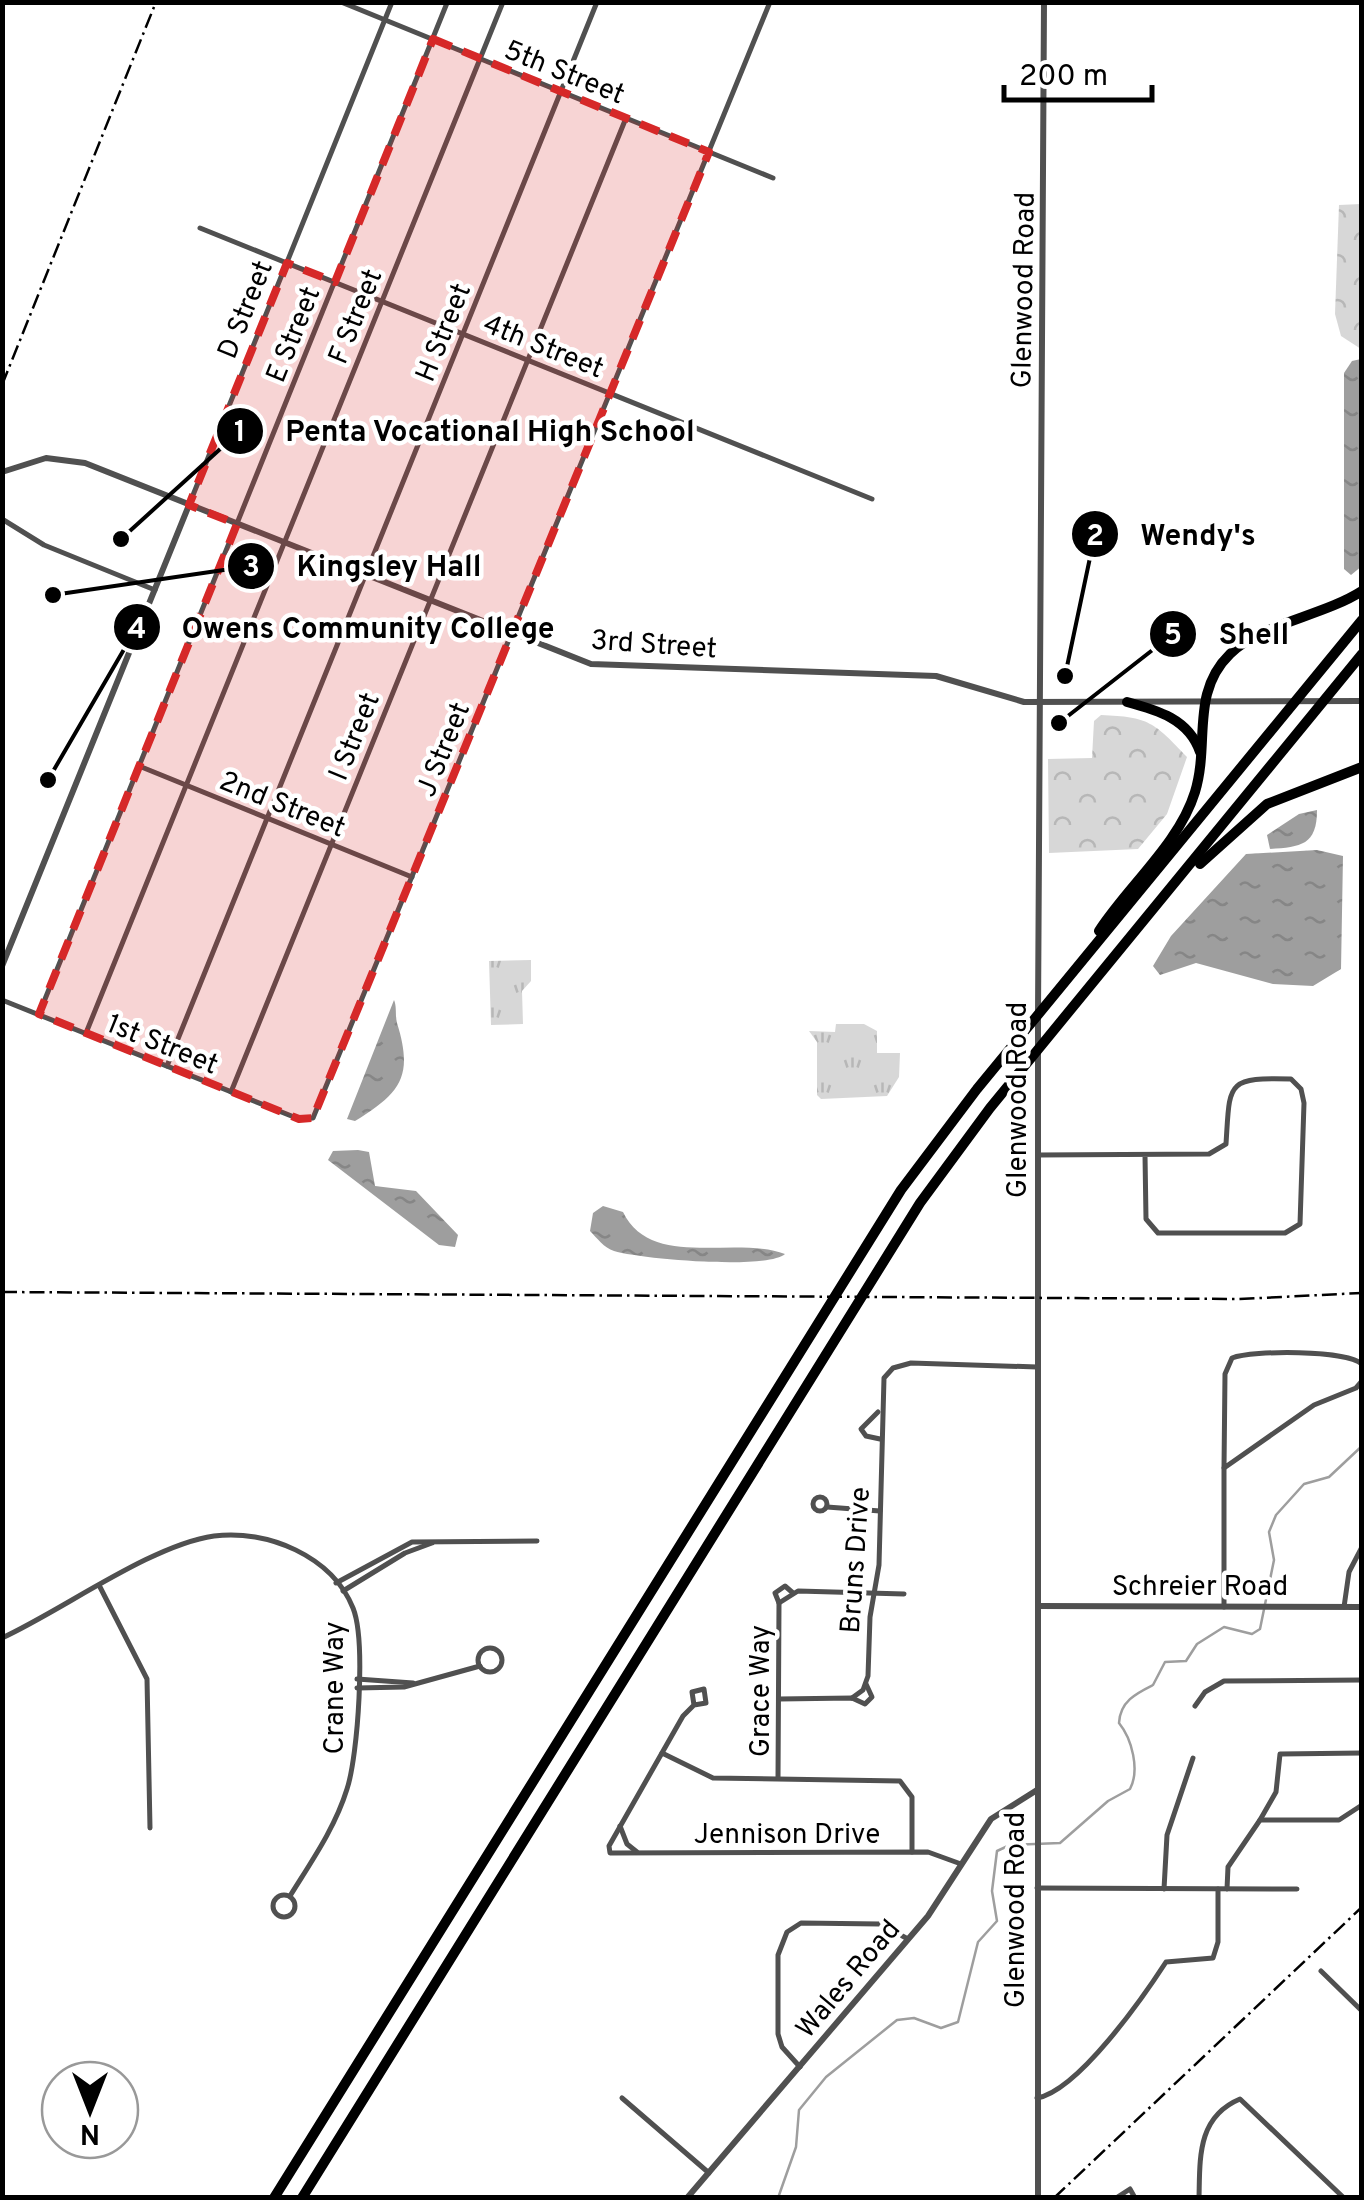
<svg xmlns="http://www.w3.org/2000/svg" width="1364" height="2200" font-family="Overpass,sans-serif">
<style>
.grass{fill:url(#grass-tufts)}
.forest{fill:url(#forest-crowns)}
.water{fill:url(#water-ripples)}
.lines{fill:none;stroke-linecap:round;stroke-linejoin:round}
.stream{stroke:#9e9e9e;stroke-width:2.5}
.minor{stroke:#505050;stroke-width:5}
.tertiary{stroke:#505050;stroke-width:6}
.secondary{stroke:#1d1d1d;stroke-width:6}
.motorway{stroke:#000;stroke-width:10}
.rail{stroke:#000;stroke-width:2.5;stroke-dasharray:15 5 2.5 5;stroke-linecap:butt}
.marked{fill:#d62828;fill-opacity:0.2;stroke:#d62828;stroke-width:8;stroke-dasharray:20 12;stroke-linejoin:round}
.labels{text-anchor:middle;stroke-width:9;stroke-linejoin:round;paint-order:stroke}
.street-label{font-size:28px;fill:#000;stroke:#fff}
.leader{fill:none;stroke:#000;stroke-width:4}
.callout-dot{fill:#000;stroke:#fff;stroke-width:4}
.mark-label{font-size:30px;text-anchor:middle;font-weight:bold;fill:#fff}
.callout-label{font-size:30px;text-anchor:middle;font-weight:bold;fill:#000;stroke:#fff;stroke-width:9;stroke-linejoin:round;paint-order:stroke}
</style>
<defs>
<pattern id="grass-tufts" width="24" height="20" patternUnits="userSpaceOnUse" patternTransform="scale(2.5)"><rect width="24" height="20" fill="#d7d7d7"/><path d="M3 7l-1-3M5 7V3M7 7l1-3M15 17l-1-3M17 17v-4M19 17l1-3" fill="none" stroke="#b7b7b7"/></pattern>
<pattern id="forest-crowns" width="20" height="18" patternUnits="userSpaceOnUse" patternTransform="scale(2.5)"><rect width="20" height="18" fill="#d7d7d7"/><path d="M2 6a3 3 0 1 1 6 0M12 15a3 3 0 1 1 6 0" fill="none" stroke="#b7b7b7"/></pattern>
<pattern id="water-ripples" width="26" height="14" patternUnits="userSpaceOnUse" patternTransform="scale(2.5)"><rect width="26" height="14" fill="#9e9e9e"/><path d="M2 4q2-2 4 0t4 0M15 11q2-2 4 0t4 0" fill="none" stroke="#868686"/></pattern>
</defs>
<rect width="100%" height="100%" fill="#fff"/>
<!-- grass -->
<g class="grass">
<path d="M531,960V981L522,991L523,1024L491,1025L489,961Z"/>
<path d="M836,1024H864L877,1031V1053H900L899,1077L887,1096L821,1099L817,1095V1042L809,1031L835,1032Z"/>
</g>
<!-- forest -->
<g class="forest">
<path d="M1361,204H1362L1361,349L1341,336L1335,314L1339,205Z"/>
<path d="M1101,715C1149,717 1154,722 1187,757L1167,814L1138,849L1049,853L1048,759L1092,758L1094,721Z"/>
</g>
<!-- water -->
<g class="water">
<path d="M1361,359L1362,566L1351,575L1344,569V373L1352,361Z"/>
<path d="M1317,810C1317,845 1301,847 1270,849L1267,835L1299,814Z"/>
<path d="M1317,850L1343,856L1341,969L1313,986L1273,984L1196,963L1160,975L1153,966L1171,936L1246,854Z"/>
<path d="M394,1000C397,1007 395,1015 397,1023C414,1077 400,1093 355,1121L347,1119Z"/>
<path d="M358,1150L369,1152L375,1186L416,1191L458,1235L455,1247L439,1245L328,1160L333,1151Z"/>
<path d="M603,1206L623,1212C651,1270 734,1235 785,1254C767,1270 640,1259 614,1251C604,1248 597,1238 590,1231L593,1213Z"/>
</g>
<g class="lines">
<!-- stream -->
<path class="stream" d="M778,2198L796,2147L799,2110L826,2077L897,2020L914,2018L941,2028L958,2022L978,1942L997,1921L992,1891L997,1851L1010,1845L1060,1843L1108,1801L1130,1789C1140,1770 1132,1739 1119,1723C1120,1701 1137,1693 1153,1685L1165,1662L1186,1661L1197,1644L1224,1627L1252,1634L1260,1629L1274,1560L1269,1532L1276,1515L1304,1484L1329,1477L1362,1446"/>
<!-- minor -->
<g class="minor">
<path d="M341,2L773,178"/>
<path d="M200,228L872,499"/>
<path d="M189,505L392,2"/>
<path d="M2,519L44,545L155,590"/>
<path d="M139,766L412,877"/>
<path d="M2,1000L299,1119L313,1118L770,2"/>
<path d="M39,1014L447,3"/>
<path d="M86,1033L503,2"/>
<path d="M167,1066L597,2"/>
<path d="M231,1092L626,118"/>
<path d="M1038,1155L1209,1154L1226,1144C1230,1083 1225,1077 1291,1079L1301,1089L1304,1103L1300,1224L1285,1233H1158L1146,1219L1145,1155"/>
<path d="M1362,1364C1346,1350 1253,1350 1232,1358L1225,1374L1224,1468L1314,1405L1356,1388L1362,1381"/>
<path d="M878,1412L861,1429L866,1436L880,1439"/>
<circle cx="820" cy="1504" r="7"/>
<path d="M827,1507L880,1511"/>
<path d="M336,1583L412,1542L537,1541"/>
<path d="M100,1587L147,1679L150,1828"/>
<path d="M343,1591L405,1553L432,1543"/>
<path d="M779,1603L798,1591L904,1594"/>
<path d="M1224,1607V1468"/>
<path d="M1344,1607L1349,1572L1362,1547"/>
<path d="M2,1638C63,1610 151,1545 214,1536C267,1529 332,1556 353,1608C366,1640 358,1756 347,1789C335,1828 311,1862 290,1896"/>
<circle cx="490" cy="1660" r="12"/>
<path d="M357,1679L413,1683"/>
<path d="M357,1688L404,1687L480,1666"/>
<path d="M852,1698L863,1690L868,1676L870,1617L879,1565L884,1378L893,1368L911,1363L1037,1367"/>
<path d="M779,1699L852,1698L865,1704L872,1697L866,1684"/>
<path d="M694,1705L692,1692L704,1689L706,1703L694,1705L683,1716L609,1846L610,1853L928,1852L961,1864"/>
<path d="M1195,1706L1205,1692L1224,1681L1362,1680"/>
<path d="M662,1753L713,1778L900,1781L912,1797V1852"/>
<path d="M778,1778L779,1603L775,1593L785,1586L793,1593"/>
<path d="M1260,1820L1276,1792L1280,1754L1362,1753"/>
<path d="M620,1826L627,1844L637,1852"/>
<path d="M1037,1888L1297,1889"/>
<path d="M1164,1889L1167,1835L1193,1758"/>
<path d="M1227,1889L1228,1867L1260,1820H1339L1362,1805"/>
<circle cx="284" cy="1906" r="11"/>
<path d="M1321,1971L1362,2011"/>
<path d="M800,2067L782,2047L778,2034V1955L787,1932L801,1923L880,1924L908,1939"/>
<path d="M622,2098L709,2173"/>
<path d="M1037,2098C1078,2091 1144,1996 1166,1962L1213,1958L1218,1942V1889"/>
<path d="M1116,2198L1130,2189L1135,2198"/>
<path d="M1199,2198C1200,2158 1197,2117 1240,2099L1344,2198"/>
</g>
<!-- tertiary -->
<g class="tertiary">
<path d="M2,472L46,458L85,463L591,664L936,676L1024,702L1362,701"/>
<path d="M2,966L189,505"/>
<path d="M1039,1606L1362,1607"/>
<path d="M687,2198L928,1916L991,1819L1037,1790"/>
<path d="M1038,2198V1015L1044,2"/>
</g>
<!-- secondary -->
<path class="secondary" d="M1361,2198L1362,2197"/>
<!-- motorway -->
<g class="motorway">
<path d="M1127,702C1157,710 1189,719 1200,752"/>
<path d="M1200,864L1267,804L1362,767"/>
<path d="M1099,931C1128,886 1179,844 1195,792C1210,743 1190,693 1230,654C1260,624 1323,616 1362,591"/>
<path d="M274,2198L901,1190L977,1089L1362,620"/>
<path d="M302,2198L920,1203L990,1108L1362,654"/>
</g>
<!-- rail -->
<g class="rail">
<path d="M2,385L156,2"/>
<path d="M2,1292L1239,1299L1362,1293"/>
<path d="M465,2197V2198"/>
<path d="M1054,2198L1362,1907"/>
</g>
</g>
<!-- marked area -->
<path class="marked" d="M433,39L709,152L313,1118L299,1119L39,1014L237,524L189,505L287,263L335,282Z"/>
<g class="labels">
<!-- street labels -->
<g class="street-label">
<text transform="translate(565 71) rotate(22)" y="10">5th Street</text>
<text transform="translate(1022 290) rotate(-89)" y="10">Glenwood Road</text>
<text transform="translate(244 309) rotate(-68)" y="10">D Street</text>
<text transform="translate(354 316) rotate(-68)" y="10">F Street</text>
<text transform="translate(442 332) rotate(-68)" y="10">H Street</text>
<text transform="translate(292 334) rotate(-68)" y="10">E Street</text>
<text transform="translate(544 345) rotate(22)" y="10">4th Street</text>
<text transform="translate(654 643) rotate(4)" y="10">3rd Street</text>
<text transform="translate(353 736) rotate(-68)" y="10">I Street</text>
<text transform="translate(442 749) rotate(-68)" y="10">J Street</text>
<text transform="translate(283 803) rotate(22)" y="10">2nd Street</text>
<text transform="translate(163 1043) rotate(22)" y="10">1st Street</text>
<text transform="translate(1016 1100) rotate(-90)" y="10">Glenwood Road</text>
<text transform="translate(854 1560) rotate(-86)" y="10">Bruns Drive</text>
<text x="1200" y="1595">Schreier Road</text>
<text transform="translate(333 1688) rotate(-90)" y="10">Crane Way</text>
<text transform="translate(759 1691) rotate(-90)" y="10">Grace Way</text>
<text x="787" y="1843">Jennison Drive</text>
<text transform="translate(1014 1910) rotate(-90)" y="10">Glenwood Road</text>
<text transform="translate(847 1978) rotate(-50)" y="10">Wales Road</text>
</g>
</g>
<!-- callouts -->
<path class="leader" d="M121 539L240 431M1065 676L1095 534M53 595L251 566M48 780L137 627M1059 723L1173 634"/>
<g class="callout-dot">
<circle cx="121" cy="539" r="10"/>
<circle cx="1065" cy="676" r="10"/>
<circle cx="53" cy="595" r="10"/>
<circle cx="48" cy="780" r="10"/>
<circle cx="1059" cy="723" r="10"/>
<circle cx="240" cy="431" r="25"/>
<circle cx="1095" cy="534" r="25"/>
<circle cx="251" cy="566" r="25"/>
<circle cx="137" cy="627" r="25"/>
<circle cx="1173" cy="634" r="25"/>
</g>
<g class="mark-label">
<text x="240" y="441">1</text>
<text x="1095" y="545">2</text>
<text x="251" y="576">3</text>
<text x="137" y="638">4</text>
<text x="1173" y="644">5</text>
</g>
<g class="callout-label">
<text x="490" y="441">Penta Vocational High School</text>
<text x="1198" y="545">Wendy's</text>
<text x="389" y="576">Kingsley Hall</text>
<text x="368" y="638">Owens Community College</text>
<text x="1254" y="644">Shell</text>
</g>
<!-- border -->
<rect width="1364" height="2200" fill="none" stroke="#000000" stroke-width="10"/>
<!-- north arrow -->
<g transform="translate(90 2110) rotate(180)"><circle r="48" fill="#ffffff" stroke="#999999" stroke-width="2.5"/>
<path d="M0-8L18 38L0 25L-18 38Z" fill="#000000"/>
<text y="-15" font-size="28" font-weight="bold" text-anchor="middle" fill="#000000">N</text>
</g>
<!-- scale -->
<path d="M1004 85v15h148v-15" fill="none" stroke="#000000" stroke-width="5"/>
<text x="1019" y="85" font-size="30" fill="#000000" stroke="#ffffff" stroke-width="8" paint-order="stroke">200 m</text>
</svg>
